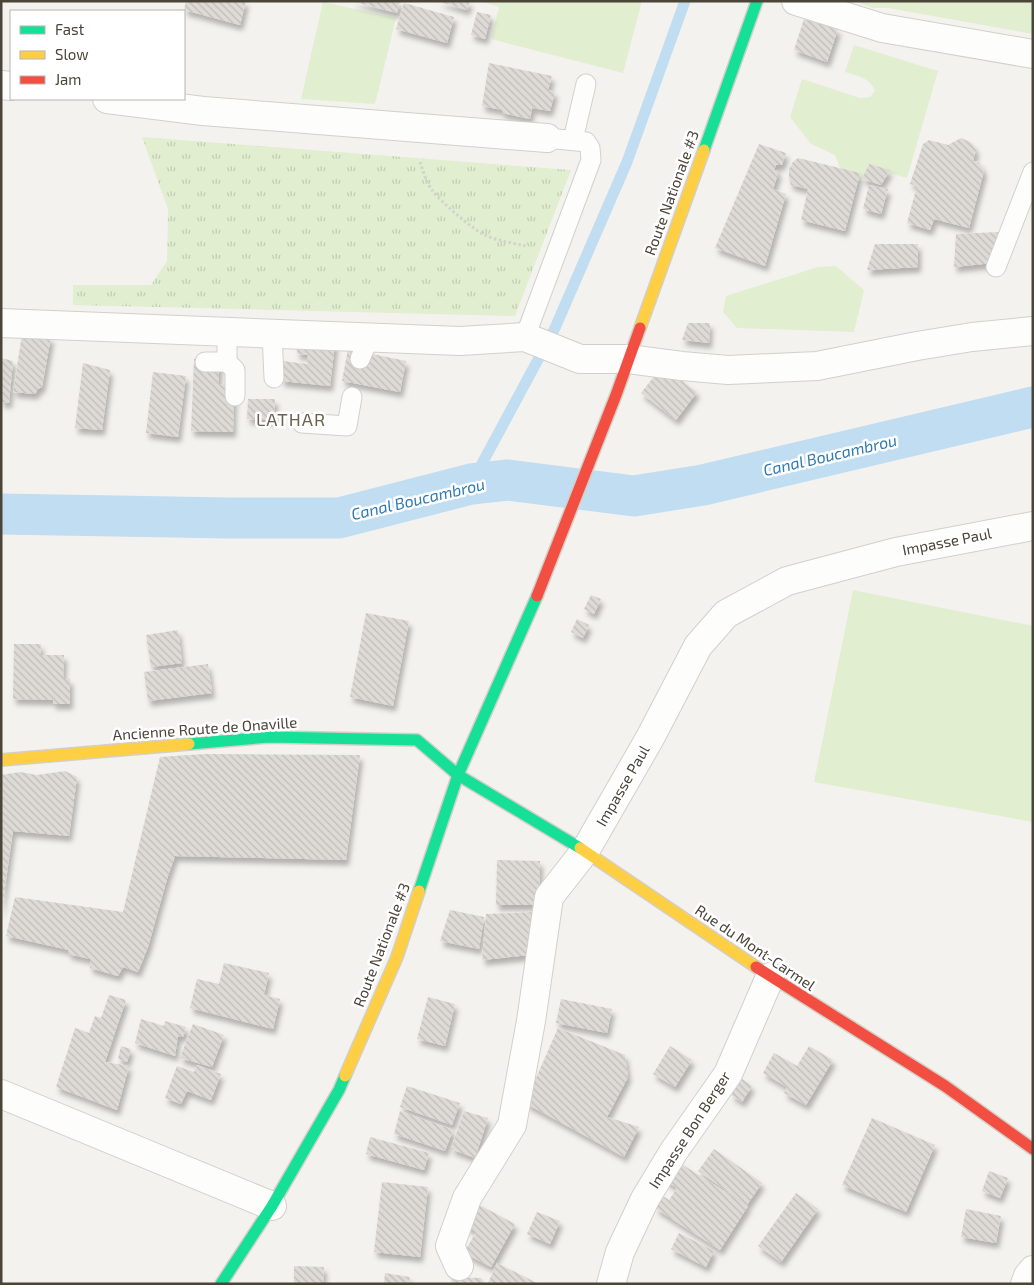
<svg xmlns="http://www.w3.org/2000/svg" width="1034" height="1285" font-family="'Exo 2',sans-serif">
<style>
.green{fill:#e1eecf}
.park{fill:url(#park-tufts)}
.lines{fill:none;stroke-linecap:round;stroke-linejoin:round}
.stream{stroke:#c0ddf1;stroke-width:11}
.canal{stroke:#c0ddf1;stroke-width:41}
.building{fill:url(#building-back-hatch);filter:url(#shadow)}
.lane-casing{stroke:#d2d0cb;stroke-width:21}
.street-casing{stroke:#d2d0cb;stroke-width:30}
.fast-casing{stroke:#d3cfc5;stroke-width:14}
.slow-casing{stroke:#d3cfc5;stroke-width:14}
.jam-casing{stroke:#d3cfc5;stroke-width:14}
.path{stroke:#d3d2cc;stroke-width:3;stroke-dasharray:2.5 2.5;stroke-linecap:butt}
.lane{stroke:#fdfdfc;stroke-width:19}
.street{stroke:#fdfdfc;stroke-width:28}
.fast{stroke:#16e098;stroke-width:11}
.slow{stroke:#ffcf43;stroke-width:11}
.jam{stroke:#f24e42;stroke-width:11}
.labels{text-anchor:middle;stroke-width:5;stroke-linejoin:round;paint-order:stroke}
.street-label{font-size:15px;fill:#4b4439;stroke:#fff}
.water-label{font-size:16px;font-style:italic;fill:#2e7ab2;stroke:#fff}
.quarter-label{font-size:18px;letter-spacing:1px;fill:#6e6250;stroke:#fff}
</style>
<defs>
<pattern id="park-tufts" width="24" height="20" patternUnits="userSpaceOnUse" patternTransform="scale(1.25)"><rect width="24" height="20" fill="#e1eecf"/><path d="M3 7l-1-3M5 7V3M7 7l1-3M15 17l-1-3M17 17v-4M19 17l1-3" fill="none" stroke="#c3cdb2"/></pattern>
<pattern id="building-back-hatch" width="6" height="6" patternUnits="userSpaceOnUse" patternTransform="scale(1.25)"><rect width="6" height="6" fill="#dedbd6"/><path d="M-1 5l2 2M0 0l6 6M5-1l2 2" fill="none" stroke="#c0bdb8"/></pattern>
<filter id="shadow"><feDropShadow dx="3" dy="5.5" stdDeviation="2.5" flood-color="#0004"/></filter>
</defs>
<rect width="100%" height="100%" fill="#f4f2ee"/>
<!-- green -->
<g class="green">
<path d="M481,1H642L623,73L491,39L499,7Z"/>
<path d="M855,1H1033V34L888,8H872Z"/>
<path d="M323,2L396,18L375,104L301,99Z"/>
<path d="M854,45L938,71L907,178L875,169L871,181L842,173L835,155L811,144L790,117L802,79L860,98L870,97L875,91C870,78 858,76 845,72Z"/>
<path d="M836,266L864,290L854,332L737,328L723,312L726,296L818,267Z"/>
<path d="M853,590L1033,626V822L814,782Z"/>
</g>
<!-- park -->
<path class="park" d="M142,137L571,170L515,316L73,305V285H151L167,261L168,209Z"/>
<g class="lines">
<!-- stream -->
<path class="stream" d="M471,484L555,328L627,162L685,1"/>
<!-- canal -->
<path class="canal" d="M1,514L229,518H339L471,484L508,480L634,496L703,485L1033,407"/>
</g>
<!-- building -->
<g class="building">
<path d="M186,1H246L240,25L184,10Z"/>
<path d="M351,1H400L397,13Z"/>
<path d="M437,1H470L467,10Z"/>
<path d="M404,3L454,17L447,43L396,29Z"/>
<path d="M477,12L491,15L485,39L471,35Z"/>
<path d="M804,19L838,29L827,62L794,50Z"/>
<path d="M489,63L552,76L548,90L555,92L550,111L532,108L530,119L502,113V110L482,106Z"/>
<path d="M961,138L970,142L974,146L976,150L973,161L979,162L984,171L969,228L934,219L930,230L907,223L917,186L910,184L923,144L929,140L948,145Z"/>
<path d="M759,144L786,153L782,165H776L774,170L779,171L773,189L786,194L765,266L715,248Z"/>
<path d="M798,158L860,173L845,231L801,220L808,189L791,185L789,177V169L793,162Z"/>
<path d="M869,164L890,170L881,185L862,179Z"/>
<path d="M869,185L888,189L881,214L863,209Z"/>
<path d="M1000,232L993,263L954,267L956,234Z"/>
<path d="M875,244H918V267L867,270Z"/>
<path d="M688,323H710L709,343L682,340Z"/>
<path d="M22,335L51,337L42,387L38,389L35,394L13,392Z"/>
<path d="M297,337L335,343L330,386L281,381L283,361L307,364L308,355L297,354Z"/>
<path d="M348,349L406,361L400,392L342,381Z"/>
<path d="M1,358L13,361L9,403L1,402Z"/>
<path d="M194,359H220L218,384L234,385L233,432L191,431Z"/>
<path d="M83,363L110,370L102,430L75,428Z"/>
<path d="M662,366L697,392L676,420L641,393Z"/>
<path d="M153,372L186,376L178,437L146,433Z"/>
<path d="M248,399H275L274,420L247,419Z"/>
<path d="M591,595L601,599L594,614L584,609Z"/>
<path d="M366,613L409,621L393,706L350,697Z"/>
<path d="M577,619L589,625L583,638L571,632Z"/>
<path d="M178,630L182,663L151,667L146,635Z"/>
<path d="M14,644H41L40,655H64L63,679H70V704H53V700L13,699Z"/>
<path d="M208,664L212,693L148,701L144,672Z"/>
<path d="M204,754L360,755L346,860L175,856L167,879L148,947L138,972L123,967L118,976L90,968V959L68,954L69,950L6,936L15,897L123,912L160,757Z"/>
<path d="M65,771L77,777L69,836L13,831L1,914V775L20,772L37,775Z"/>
<path d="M497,860L540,861L539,905H496Z"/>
<path d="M450,910L484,917L479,949L440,941Z"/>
<path d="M534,912L529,955L482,960L486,914Z"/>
<path d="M224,963L269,973L264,995L280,999L273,1029L190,1008L197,979L219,984Z"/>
<path d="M109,995L126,1000L105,1062L129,1066L117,1110L56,1087L75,1028L89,1033L95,1016L101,1018Z"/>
<path d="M428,997L455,1004L445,1046L417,1039Z"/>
<path d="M561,999L612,1009L607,1033L556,1023Z"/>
<path d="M141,1019L164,1026L165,1021L186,1027L183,1037L178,1036L175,1056L135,1043Z"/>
<path d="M193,1024L224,1035L212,1067L180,1058Z"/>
<path d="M558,1028L625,1055L628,1077L607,1117L639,1127L624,1157L525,1103Z"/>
<path d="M121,1046L131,1049L127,1062L118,1059Z"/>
<path d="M670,1046L692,1060L675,1087L653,1074Z"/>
<path d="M809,1046L833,1060L806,1105L784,1093L787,1087L763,1073L774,1053L797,1066Z"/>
<path d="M197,1065L221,1074L211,1100L187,1091L181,1104L165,1098L177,1066L194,1072Z"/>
<path d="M741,1078L752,1086L742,1102L731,1095Z"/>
<path d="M407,1086L460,1103L452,1125L400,1107Z"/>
<path d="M400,1111L453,1130L445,1151L394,1134Z"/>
<path d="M464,1111L488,1118L475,1158L451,1149Z"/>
<path d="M872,1118L935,1145L906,1212L842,1185Z"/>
<path d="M370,1137L429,1153L424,1170L366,1154Z"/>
<path d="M714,1149L762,1183L747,1205L698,1171Z"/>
<path d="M675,1160L748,1206L720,1250L655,1208L663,1196L669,1200L677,1188L663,1179Z"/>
<path d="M989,1171L1008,1178L1000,1198L982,1191Z"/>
<path d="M382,1182L428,1187L420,1257L374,1252Z"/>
<path d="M796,1193L818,1209L781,1262L758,1246Z"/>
<path d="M472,1201L515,1224L491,1267L464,1253L476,1232L461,1223Z"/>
<path d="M966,1209L1001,1216L996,1243L961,1237Z"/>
<path d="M537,1212L560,1221L550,1244L527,1234Z"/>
<path d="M679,1233L714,1251L706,1267L671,1249Z"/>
<path d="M497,1263L539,1284L488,1283Z"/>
<path d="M294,1266L324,1267L323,1284H294Z"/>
<path d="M385,1273L410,1277L409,1284H384Z"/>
<path d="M451,1277L481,1278L485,1284H452Z"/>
</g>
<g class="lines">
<!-- lane casing -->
<g class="lane-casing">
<g id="lane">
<path d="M573,140L586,84"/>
<path d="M996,267L1033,172"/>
<path d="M227,331V362L235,370V396"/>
<path d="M272,333L274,378"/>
<path d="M525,337L591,160L590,148L586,142L547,138"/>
<path d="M360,359L369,338"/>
<path d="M205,362H227"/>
<path d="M302,423L347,426L352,397"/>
</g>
</g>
<!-- street casing -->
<g class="street-casing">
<g id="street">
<path d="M796,1L882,28L1033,54"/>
<path d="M1,85L11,86"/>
<path d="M107,99L203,111L547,138"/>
<path d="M1,323L460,341L525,337L580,359H628L682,366L728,370L817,366L917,346L972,337L1033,331"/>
<path d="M1,1094L272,1206"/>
<path d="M459,1266L450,1246L467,1198L512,1125L531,1021L549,897L585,851L650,738L698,646L726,614L787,581L896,552L1033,526"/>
<path d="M611,1284L620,1252L645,1199L674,1151L728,1074L770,977"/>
<path d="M1025,1284L1028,1276L1033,1270"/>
</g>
</g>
<!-- fast casing -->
<g class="fast-casing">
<g id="fast">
<path d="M704,150L757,1"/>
<path d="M189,744L269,737L417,740L458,775L580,848"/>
<path d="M419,891L458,775L537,596"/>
<path d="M221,1284L272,1206L339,1090L345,1076"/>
</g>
</g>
<!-- slow casing -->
<g class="slow-casing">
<g id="slow">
<path d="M640,328L704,150"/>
<path d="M1,760L189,744"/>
<path d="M580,848L756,967"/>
<path d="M345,1076L397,957L419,891"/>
</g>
</g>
<!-- jam casing -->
<g class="jam-casing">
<g id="jam">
<path d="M537,596L616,395L640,328"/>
<path d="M756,967L945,1086L1033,1149"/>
</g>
</g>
<!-- path -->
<path class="path" d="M420,162C423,171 426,182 432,190C440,201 473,230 485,235C498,241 513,243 526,246"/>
<!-- lane -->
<use href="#lane" class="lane"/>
<!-- street -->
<use href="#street" class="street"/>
<!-- fast -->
<use href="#fast" class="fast"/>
<!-- slow -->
<use href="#slow" class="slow"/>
<!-- jam -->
<use href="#jam" class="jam"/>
</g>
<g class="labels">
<!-- street labels -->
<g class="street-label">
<text transform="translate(672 193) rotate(-70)" y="5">Route Nationale #3</text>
<text transform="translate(947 542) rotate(-11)" y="5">Impasse Paul</text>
<text transform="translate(205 729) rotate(-4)" y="5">Ancienne Route de Onaville</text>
<text transform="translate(623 786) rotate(-60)" y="5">Impasse Paul</text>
<text transform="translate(382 945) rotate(-69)" y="5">Route Nationale #3</text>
<text transform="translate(755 948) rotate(34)" y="5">Rue du Mont-Carmel</text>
<text transform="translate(690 1130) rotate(-57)" y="5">Impasse Bon Berger</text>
</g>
<!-- water labels -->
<g class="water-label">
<text transform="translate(830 455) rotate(-13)" y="6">Canal Boucambrou</text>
<text transform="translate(418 499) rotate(-13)" y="6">Canal Boucambrou</text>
</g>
<!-- quarter labels -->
<g class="quarter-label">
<text x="291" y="426">LATHAR</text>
</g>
</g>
<!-- border -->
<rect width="1034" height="1285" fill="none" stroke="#4b4439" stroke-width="5"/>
<!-- legend -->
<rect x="10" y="10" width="175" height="90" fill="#ffffff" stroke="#b7b4b0"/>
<rect x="20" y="26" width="25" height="8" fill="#16e098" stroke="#b7b4b0"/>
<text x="55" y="35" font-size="15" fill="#4b4439">Fast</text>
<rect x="20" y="51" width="25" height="8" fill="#ffcf43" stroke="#b7b4b0"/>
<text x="55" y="60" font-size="15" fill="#4b4439">Slow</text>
<rect x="20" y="76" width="25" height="8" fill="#f24e42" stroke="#b7b4b0"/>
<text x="55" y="85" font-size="15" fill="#4b4439">Jam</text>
</svg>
